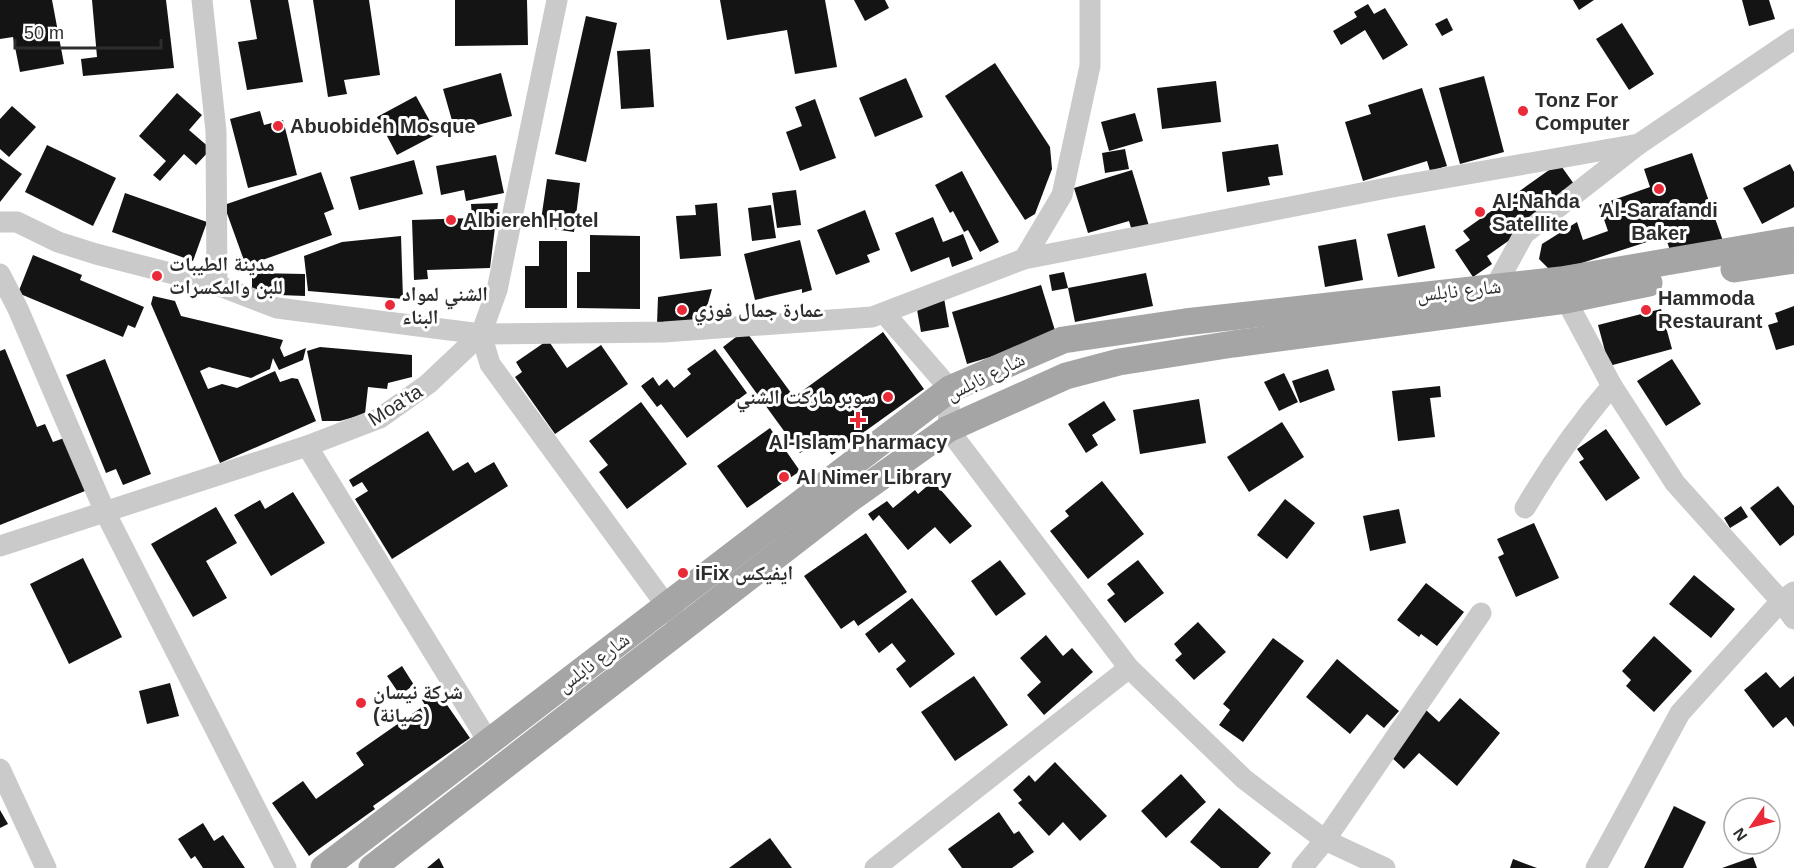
<svg xmlns="http://www.w3.org/2000/svg" width="1794" height="868" font-family="Helvetica,'Noto Naskh Arabic',sans-serif">
<style>
.building{fill:#141414}
.lines{fill:none;stroke-linecap:round;stroke-linejoin:round}
.minor{stroke:#cacaca;stroke-width:21}
.major{stroke:#a5a5a5;stroke-width:27}
.poi-dot{fill:#ea2a38;stroke:#fff;stroke-width:2}
.labels{text-anchor:middle;stroke-width:6;stroke-linejoin:round;paint-order:stroke}
.poi-label{font-size:20px;font-weight:bold;fill:#2d2d2d;stroke:#fff;text-anchor:start}
.street-label{font-size:20px;fill:#2d2d2d;stroke:#fff}
</style>
<rect width="100%" height="100%" fill="#fff"/>
<!-- building -->
<g class="building">
<path d="M0,0H52L64,64L20,72L13,37L0,39Z"/>
<path d="M92,0H166L174,68L83,76L81,59L97,57Z"/>
<path d="M250,0H288L303,82L247,90L238,42L257,39Z"/>
<path d="M313,0H369L380,75L344,80L347,94L328,97Z"/>
<path d="M455,0H527L528,45L455,46Z"/>
<path d="M720,0H825L837,67L795,74L787,30L727,40Z"/>
<path d="M854,0H885L889,8L865,21Z"/>
<path d="M1573,0H1594L1579,10Z"/>
<path d="M1742,0H1769L1775,19L1749,26Z"/>
<path d="M1368,4L1374,14L1385,8L1408,45L1383,60L1365,30L1341,45L1333,31L1357,17L1354,12Z"/>
<path d="M586,16L617,23L586,162L555,154Z"/>
<path d="M1447,18L1453,30L1442,36L1435,24Z"/>
<path d="M1622,23L1654,74L1629,90L1596,39Z"/>
<path d="M650,49L654,107L621,109L617,51Z"/>
<path d="M995,63L1050,147L1052,169L1035,214L1025,220L945,96Z"/>
<path d="M501,73L512,116L455,131L443,89Z"/>
<path d="M1484,76L1504,152L1460,164L1439,88Z"/>
<path d="M906,78L923,117L875,137L859,98Z"/>
<path d="M1216,81L1221,122L1162,129L1157,88Z"/>
<path d="M1422,88L1447,166L1430,171L1427,161L1363,181L1345,122L1371,114L1368,105Z"/>
<path d="M177,93L202,115L189,130L211,149L196,165L184,154L160,181L153,175L166,161L139,136Z"/>
<path d="M416,96L437,134L397,155L377,117Z"/>
<path d="M815,99L836,158L800,171L786,132L802,126L795,107Z"/>
<path d="M12,106L36,127L9,157L0,149V119Z"/>
<path d="M260,111L264,125L283,120L297,175L248,188L230,119Z"/>
<path d="M1135,113L1143,141L1109,151L1101,122Z"/>
<path d="M1278,144L1283,175L1268,177L1270,185L1227,192L1222,152Z"/>
<path d="M47,145L116,178L93,226L25,192Z"/>
<path d="M1125,149L1129,169L1105,173L1102,153Z"/>
<path d="M1692,153L1723,241L1673,259L1663,230L1651,234L1653,240L1560,270L1548,268L1539,259L1542,244L1577,222L1583,240L1608,231L1599,205L1650,187L1644,169Z"/>
<path d="M496,155L504,193L466,201L464,190L441,195L436,166Z"/>
<path d="M0,158L22,174L0,202Z"/>
<path d="M414,160L423,194L359,210L350,177Z"/>
<path d="M1559,163L1579,191L1487,256L1492,264L1473,277L1455,250L1470,240L1463,231Z"/>
<path d="M1790,164L1794,172V207L1762,224L1743,188Z"/>
<path d="M1132,170L1149,226L1132,231L1129,221L1088,233L1074,188Z"/>
<path d="M962,171L999,242L980,252L968,230L964,232L953,211L950,213L935,185Z"/>
<path d="M321,172L334,209L324,213L332,235L246,266L224,205Z"/>
<path d="M547,179L580,183L574,232L540,227Z"/>
<path d="M796,190L801,225L777,228L772,193Z"/>
<path d="M125,193L207,222L193,261L112,232Z"/>
<path d="M498,203L490,268L427,270L428,279L414,280L412,220L472,218L471,204Z"/>
<path d="M717,203L721,256L680,259L676,216L696,215L695,205Z"/>
<path d="M771,205L776,238L752,241L748,208Z"/>
<path d="M865,210L880,250L867,255L870,262L836,275L817,230Z"/>
<path d="M933,217L943,242L963,234L973,259L952,267L949,257L911,272L895,233Z"/>
<path d="M1425,225L1435,268L1398,277L1387,234Z"/>
<path d="M590,235L640,236V309L577,308V272H590Z"/>
<path d="M401,236L403,299L308,291L304,256L342,242Z"/>
<path d="M1356,239L1363,280L1325,287L1318,246Z"/>
<path d="M800,240L812,290L802,293V289L755,300L744,254Z"/>
<path d="M539,241H567V308H525V266H539Z"/>
<path d="M33,255L82,275L80,280L144,307L135,328L128,325L123,337L18,293Z"/>
<path d="M1064,272L1068,288L1052,291L1049,275Z"/>
<path d="M252,273L305,274V296L252,294Z"/>
<path d="M1146,273L1153,306L1075,322L1068,288Z"/>
<path d="M1041,285L1057,337L967,364L952,312Z"/>
<path d="M712,289L702,324H657L658,297Z"/>
<path d="M153,296L175,301L181,316L283,340L280,348L284,357L306,348L303,360L279,370L273,358L270,369L251,378L209,367L200,371L208,389L222,384L237,388L275,371L280,382L292,378L298,379L316,421L220,463L151,304Z"/>
<path d="M944,298L949,327L921,332L916,304Z"/>
<path d="M1794,306V345L1776,350L1768,325L1778,322L1775,313Z"/>
<path d="M1661,309L1672,349L1609,366L1598,325Z"/>
<path d="M745,330L794,397L883,332L924,389L832,455L820,439L800,453L723,347Z"/>
<path d="M548,340L567,368L601,345L628,384L555,434L515,377L522,372L516,362Z"/>
<path d="M320,347L412,355V377L388,383L387,389L368,387L365,414L340,421H322L307,351Z"/>
<path d="M5,349L37,427L45,424L53,442L64,438L85,491L0,525V351Z"/>
<path d="M715,349L747,393L687,438L661,404L657,407L641,386L653,377L659,386L667,379L674,388L691,374L687,369Z"/>
<path d="M105,359L151,474L123,485L116,469L106,473L66,375Z"/>
<path d="M1672,359L1701,404L1666,426L1637,381Z"/>
<path d="M1328,369L1335,390L1300,403L1292,381Z"/>
<path d="M1284,373L1298,402L1279,411L1264,382Z"/>
<path d="M1440,386L1441,397L1430,398L1435,437L1398,441L1392,391Z"/>
<path d="M1199,399L1206,443L1140,454L1133,410Z"/>
<path d="M1104,401L1116,420L1092,435L1098,445L1086,453L1068,424Z"/>
<path d="M641,402L687,464L627,509L599,472L608,465L589,441Z"/>
<path d="M1282,422L1304,457L1249,492L1227,457Z"/>
<path d="M770,428L800,471L747,508L717,466Z"/>
<path d="M1606,429L1640,478L1606,501L1579,462L1584,459L1577,449Z"/>
<path d="M428,431L453,471L468,462L475,473L494,462L508,486L392,559L355,499L368,491L362,482L353,487L349,480Z"/>
<path d="M933,481L972,526L950,544L935,527L908,550L879,515L873,521L868,514L887,501L893,508L915,490L918,494Z"/>
<path d="M1102,481L1144,534L1088,579L1050,531L1069,516L1065,511Z"/>
<path d="M1778,486L1794,506V535L1780,546L1750,508Z"/>
<path d="M293,492L325,543L271,576L234,515L260,500L265,509Z"/>
<path d="M1285,499L1315,523L1287,559L1257,535Z"/>
<path d="M1741,506L1748,517L1730,528L1724,518Z"/>
<path d="M216,507L237,543L206,561L227,598L193,617L151,544Z"/>
<path d="M1399,509L1406,543L1370,551L1363,516Z"/>
<path d="M1534,523L1559,578L1516,597L1498,557L1504,554L1497,539Z"/>
<path d="M866,533L907,592L858,626L854,620L841,629L804,576Z"/>
<path d="M83,558L122,637L69,664L30,584Z"/>
<path d="M1000,560L1026,594L996,616L971,581Z"/>
<path d="M1138,560L1164,593L1125,623L1107,600L1115,594L1107,584Z"/>
<path d="M1694,575L1735,609L1711,638L1669,604Z"/>
<path d="M1426,583L1464,612L1437,646L1421,634L1419,637L1397,620Z"/>
<path d="M912,598L955,654L910,688L896,669L906,661L892,643L879,653L865,634Z"/>
<path d="M1198,622L1226,652L1194,680L1175,660L1182,654L1174,644Z"/>
<path d="M1046,635L1063,656L1072,648L1093,672L1044,715L1027,695L1041,682L1020,658Z"/>
<path d="M1654,636L1692,671L1654,712L1626,686L1631,680L1622,671Z"/>
<path d="M1273,638L1304,661L1243,742L1219,725L1230,710L1223,704Z"/>
<path d="M1337,659L1399,711L1384,728L1367,714L1350,734L1306,697Z"/>
<path d="M402,666L414,685L400,695L387,676Z"/>
<path d="M1766,672L1780,688L1794,676V727L1786,717L1773,728L1744,690Z"/>
<path d="M974,676L1008,725L955,761L921,712Z"/>
<path d="M170,683L179,716L147,724L139,691Z"/>
<path d="M436,689L470,738L373,806L375,809L309,856L272,803L303,781L316,799L364,765L356,753L425,705L422,700Z"/>
<path d="M1460,698L1500,733L1457,786L1419,753L1404,769L1387,753L1426,710L1439,722Z"/>
<path d="M1055,762L1107,816L1080,841L1063,822L1049,836L1018,803L1022,800L1013,790L1029,775L1035,782Z"/>
<path d="M1181,774L1206,802L1166,838L1141,811Z"/>
<path d="M1674,806L1706,822L1683,868H1644Z"/>
<path d="M1219,808L1271,853L1258,868H1221L1190,842Z"/>
<path d="M0,810L8,824L0,828Z"/>
<path d="M999,812L1014,834L1019,831L1034,852L1012,868H962L948,849Z"/>
<path d="M203,823L214,841L223,835L245,868H203L195,856L191,859L178,839Z"/>
<path d="M770,838L792,868H729Z"/>
<path d="M1753,857L1757,868H1722Z"/>
<path d="M439,858L444,868H427Z"/>
<path d="M1513,859L1537,868H1510Z"/>
</g>
<g class="lines">
<!-- minor -->
<g class="minor">
<path d="M202,0L216,131L217,285"/>
<path d="M0,222H17L58,242L96,254L217,285L277,308L481,334L664,332L872,317L1024,259L1387,188L1639,144"/>
<path d="M1024,259L1062,195L1090,66V0"/>
<path d="M0,274L18,309L105,512L286,868"/>
<path d="M1562,286L1566,300L1612,386L1675,483L1781,601L1680,713L1596,868"/>
<path d="M1493,298L1496,285L1524,234L1639,144L1794,39"/>
<path d="M885,314L950,389L948,429L1129,668L1244,779L1278,805L1325,840L1385,868"/>
<path d="M481,334L490,364L674,616"/>
<path d="M307,446L488,741"/>
<path d="M1525,508C1551,464 1578,425 1612,386"/>
<path d="M0,546L307,446L380,418L428,384L481,334L497,290L557,0"/>
<path d="M1794,592L1781,601L1794,619"/>
<path d="M0,769L46,868"/>
<path d="M875,868L1129,668"/>
<path d="M1302,868L1325,840L1481,613"/>
</g>
<!-- major -->
<g class="major">
<path d="M1734,269L1794,260"/>
<path d="M324,868L950,389L1063,340L1185,322L1561,280L1794,240"/>
<path d="M372,868L847,501L948,429L1066,376L1119,362L1233,344L1566,300L1649,283"/>
</g>
</g>
<!-- markers -->
<g class="poi-dot">
<circle cx="1523" cy="111" r="6"/>
<circle cx="278" cy="126" r="6"/>
<circle cx="1659" cy="189" r="6"/>
<circle cx="1480" cy="212" r="6"/>
<circle cx="451" cy="220" r="6"/>
<circle cx="157" cy="276" r="6"/>
<circle cx="390" cy="305" r="6"/>
<circle cx="682" cy="310" r="6"/>
<circle cx="1646" cy="310" r="6"/>
<circle cx="888" cy="397" r="6"/>
<path d="M855 411h6v6h6v6h-6v6h-6v-6h-6v-6h6z"/>
<circle cx="784" cy="477" r="6"/>
<circle cx="683" cy="573" r="6"/>
<circle cx="361" cy="703" r="6"/>
</g>
<g class="labels">
<!-- poi labels -->
<g class="poi-label">
<text x="1535" y="107">Tonz For<tspan x="1535" dy="23">Computer</tspan></text>
<text x="290" y="133">Abuobideh Mosque</text>
<text x="1492" y="208">Al-Nahda<tspan x="1492" dy="23">Satellite</tspan></text>
<text x="1659" y="217" text-anchor="middle">Al-Sarafandi<tspan x="1659" dy="23">Baker</tspan></text>
<text x="463" y="227">Albiereh Hotel</text>
<text x="169" y="271">مدينة الطيبات<tspan x="169" dy="23">للبن والمكسرات</tspan></text>
<text x="402" y="301">الشني لمواد<tspan x="402" dy="23">البناء</tspan></text>
<text x="1658" y="305">Hammoda<tspan x="1658" dy="23">Restaurant</tspan></text>
<text x="694" y="317">عمارة جمال فوزي</text>
<text x="876" y="404" text-anchor="end">سوبر ماركت الشني</text>
<text x="858" y="449" text-anchor="middle">Al-Islam Pharmacy</text>
<text x="796" y="484">Al Nimer Library</text>
<text x="695" y="580">iFix ايفيكس</text>
<text x="373" y="699">شركة نيسان<tspan x="373" dy="23">(صيانة)</tspan></text>
</g>
<!-- street labels -->
<g class="street-label">
<text transform="translate(1459 290) rotate(-6)" y="7">شارع نابلس</text>
<text transform="translate(985 376) rotate(-26)" y="7">شارع نابلس</text>
<text transform="translate(395 405) rotate(-32)" y="7">Moa'ta</text>
<text transform="translate(593 662) rotate(-37)" y="7">شارع نابلس</text>
</g>
</g>
<!-- north arrow -->
<g transform="translate(1752 826) rotate(235)"><circle r="28" fill="#ffffff" stroke="#ababab" stroke-width="1.5"/>
<path d="M0-4.5L10 22L0 15L-10 22Z" fill="#ea2a38"/>
<text y="-9" font-size="16" font-weight="bold" text-anchor="middle" fill="#2d2d2d">N</text>
</g>
<!-- scale -->
<path d="M15 39v9h146v-9" fill="none" stroke="#2d2d2d" stroke-width="3"/>
<text x="24" y="39" font-size="18" fill="#2d2d2d" stroke="#ffffff" stroke-width="4.5" paint-order="stroke">50 m</text>
</svg>
